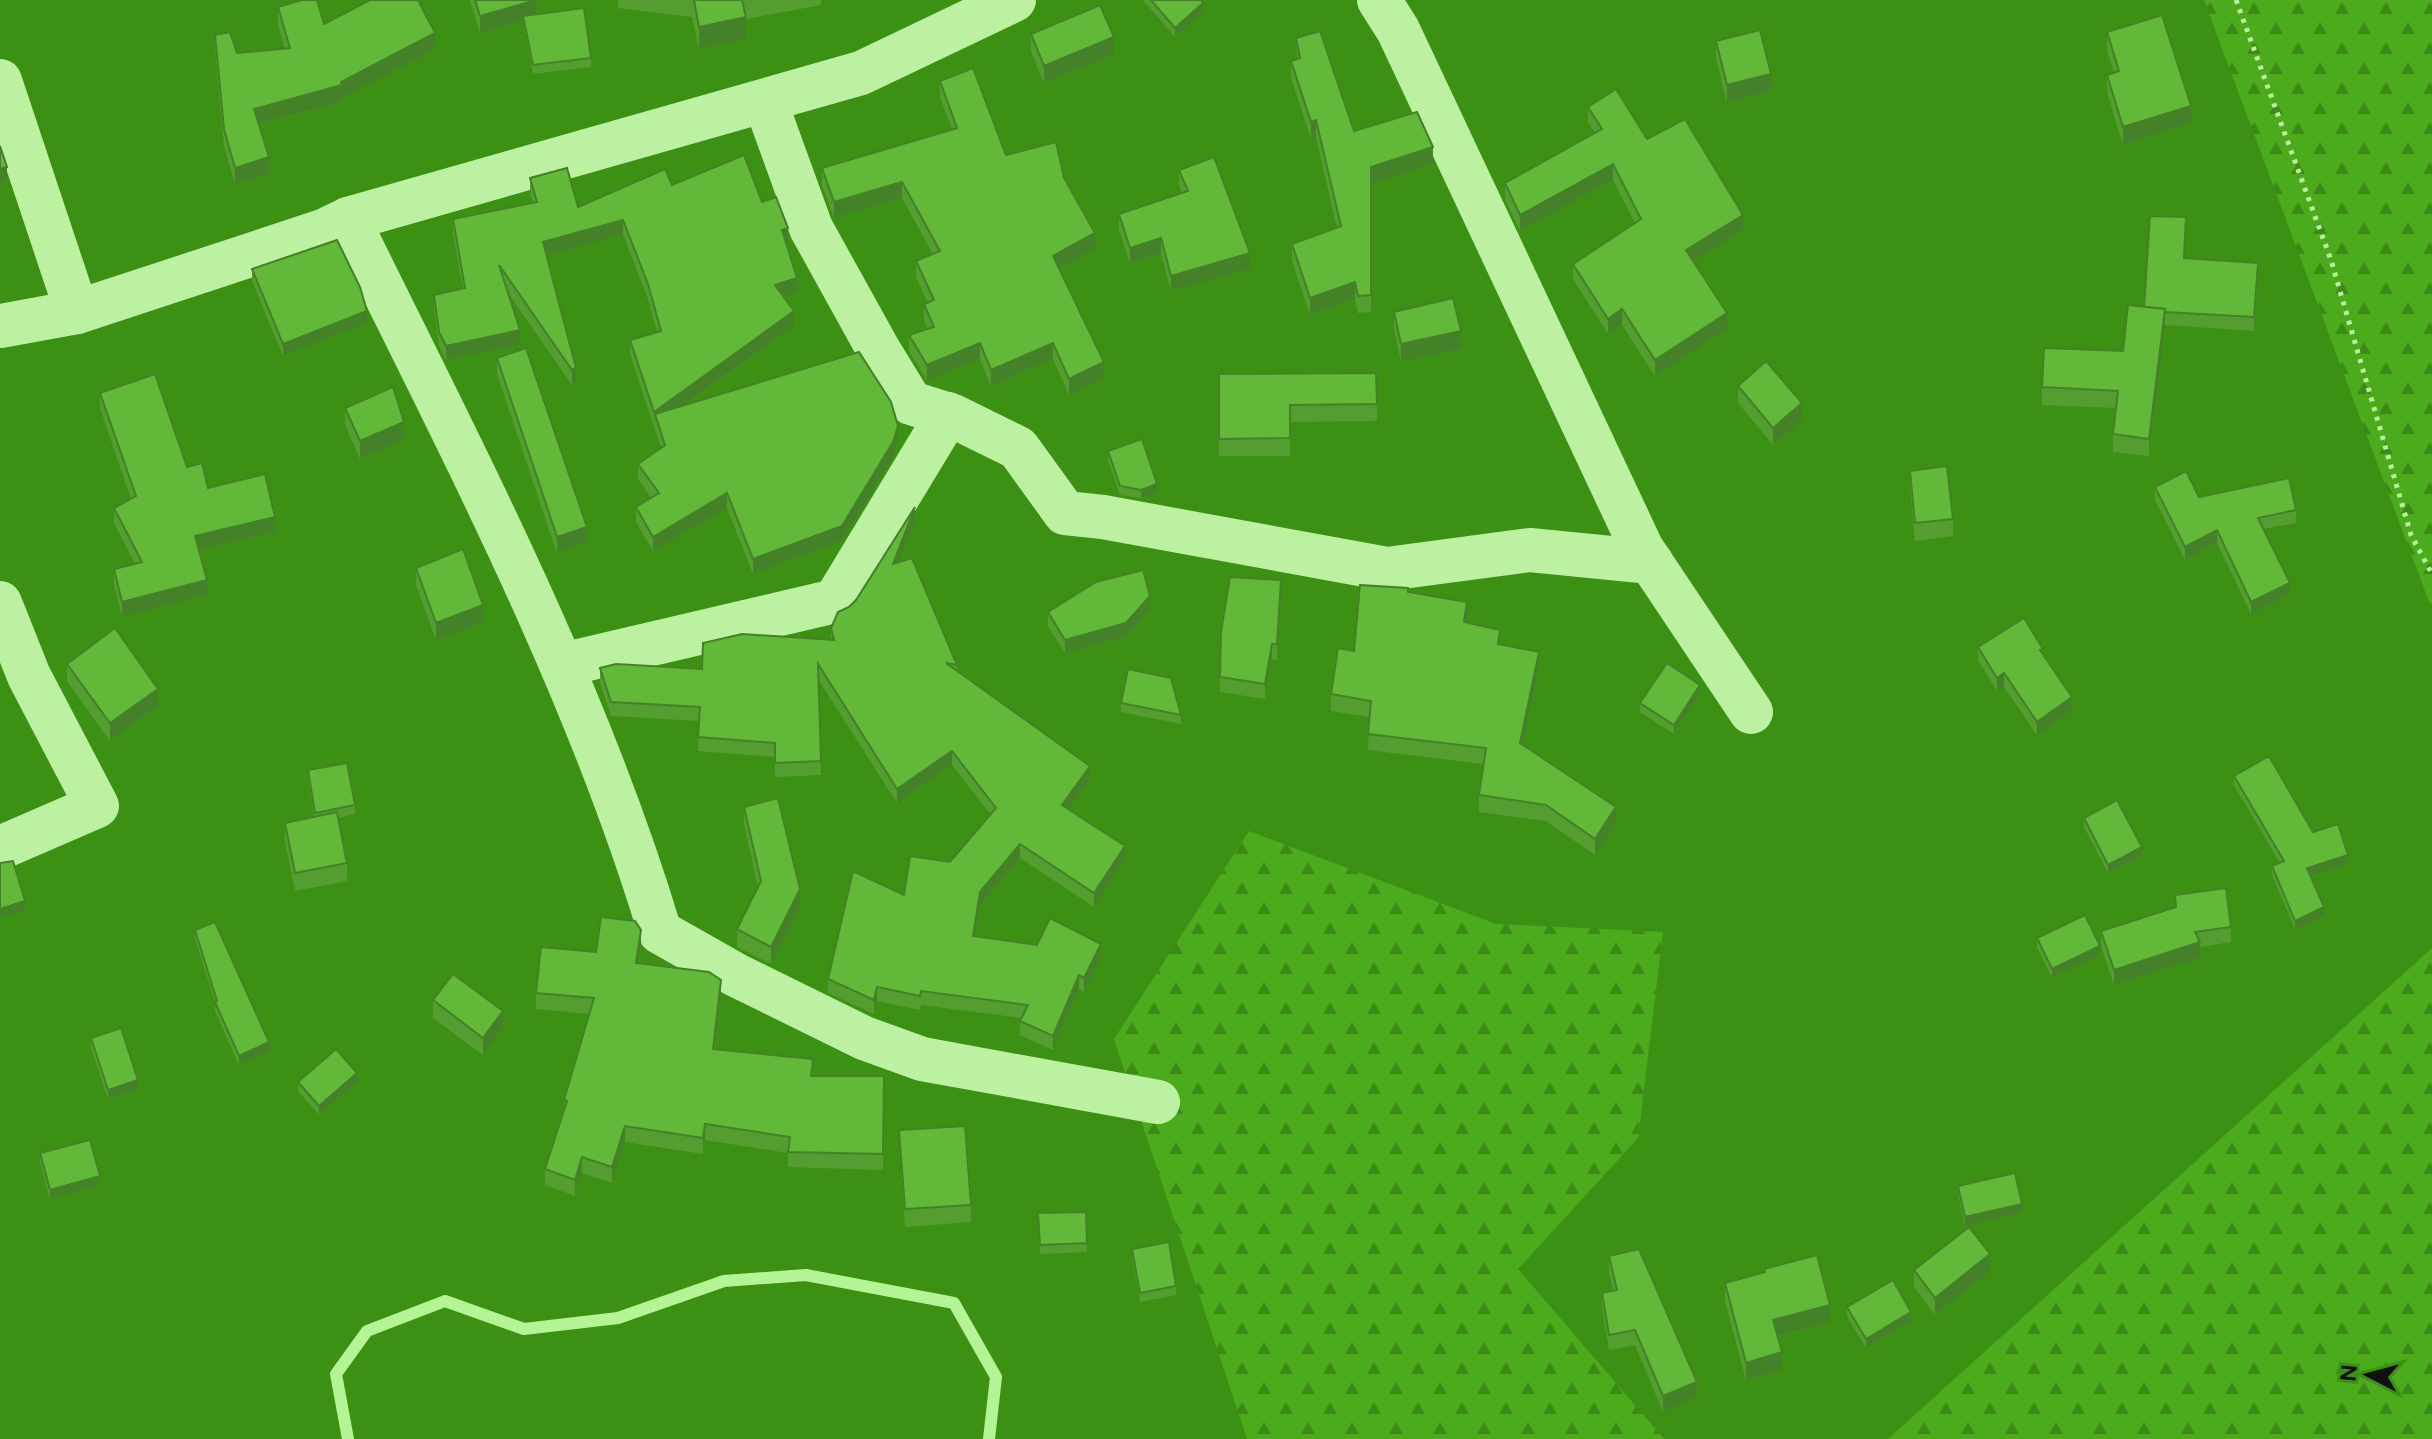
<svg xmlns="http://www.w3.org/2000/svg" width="2432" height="1439" font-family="Figtree,sans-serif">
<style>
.forest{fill:url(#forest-firs)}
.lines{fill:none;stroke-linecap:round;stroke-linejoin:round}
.stream{stroke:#b5f494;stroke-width:12}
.path{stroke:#bcf1a2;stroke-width:5;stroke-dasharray:4 6;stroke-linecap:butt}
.minor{stroke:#bcf1a2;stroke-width:44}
.wall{fill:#549e31}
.shaded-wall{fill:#458128}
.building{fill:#62b839;stroke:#458128;stroke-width:2}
</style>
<defs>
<pattern id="forest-firs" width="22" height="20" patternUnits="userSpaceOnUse" patternTransform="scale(2)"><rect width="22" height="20" fill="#4cab1d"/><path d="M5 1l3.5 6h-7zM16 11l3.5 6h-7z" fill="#3e8a18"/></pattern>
</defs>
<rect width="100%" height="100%" fill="#3c9114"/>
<!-- forest -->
<g class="forest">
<path d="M2204,0H2432V610Z"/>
<path d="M1249,831L1496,924L1663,932L1638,1138L1518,1269L1664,1439H1247L1114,1039Z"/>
<path d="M2432,948V1439H1888Z"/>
</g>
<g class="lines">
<!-- stream -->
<path class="stream" d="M348,1439L336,1374L367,1331L445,1301L524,1329L618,1318L724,1281L806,1275L954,1303L996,1377L989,1439"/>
<!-- path -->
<path class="path" d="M2236,0L2331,260L2411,535L2432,574"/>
<!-- minor -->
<g class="minor">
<path d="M1379,0L1398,30L1642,549L1751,712"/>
<path d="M0,81L77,312"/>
<path d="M765,101L811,228L878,349L911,403L953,416L1018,448L1065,513L1103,517L1387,569L1530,550L1651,562"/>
<path d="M348,219C462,451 585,683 660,932L736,975L864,1038L922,1059L1158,1102"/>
<path d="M0,326L77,312L323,231L348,219L861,73L1014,0"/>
<path d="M0,603L29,676L97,806L0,848"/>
<path d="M562,665L835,601L948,414"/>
</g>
</g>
<!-- wall -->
<g class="wall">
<path d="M470,0H536V14L591,58V67L533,74L523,21L480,33Z"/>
<path d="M618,0H821V5L746,19V39L699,49L692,17L618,8Z"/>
<path d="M1143,0H1201L1203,12L1175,37Z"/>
<path d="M278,7L324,24L435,50L342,98V102L259,124L269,174L235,184L224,146L215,51V35L237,53L285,49L278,24Z"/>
<path d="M2107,32L2191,123L2123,145L2107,92V75L2114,73L2107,50Z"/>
<path d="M1031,34L1114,55L1044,83L1031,51Z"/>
<path d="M1296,38L1354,131L1433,164L1371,184V312L1358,313L1355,299L1310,315L1292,261V244L1337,228L1316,137L1311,139L1291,78V61L1297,59Z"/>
<path d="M1716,41L1771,91L1727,103L1716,58Z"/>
<path d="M940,81L1006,155L1064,178L1095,249L1059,269L1104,378L1069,395L1053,359L991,386L980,359L927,381L909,351V335L928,329L924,320V304L928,303L916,277V261L933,254L902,198L834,218L822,185V168L952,129L940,97Z"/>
<path d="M1588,107L1647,139L1743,230L1693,261L1727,329L1655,376L1622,325L1608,334L1573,279V264L1635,223L1613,180L1520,231L1505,199V183L1595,133L1588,122Z"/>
<path d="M1179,170L1250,269L1171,291L1161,253L1130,264L1119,229V214L1182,193L1179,185Z"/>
<path d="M530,178L578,207L672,185L762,202L788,242L786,243L797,293L783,297L794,326L685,405L898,441L893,457L842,541L753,574L727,508L653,551L636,522V507L651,498L638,479V464L661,448L630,354V340L657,332L648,299L623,234L546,256L576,383L572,385L508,293L520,345L446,360L439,346L434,309V295L463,289L453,234V219L533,203L530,193Z"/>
<path d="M2185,258L2258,277L2254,331L2165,325L2149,456L2113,452V434L2116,408L2042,405V387L2123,351L2144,307Z"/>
<path d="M252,269L367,323L283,356L252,281Z"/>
<path d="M1394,312L1461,349L1401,362L1394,329Z"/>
<path d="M497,358L587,542L557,553L497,374Z"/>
<path d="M1376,373L1377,421L1290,422V456H1219V374Z"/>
<path d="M1738,386L1802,421L1773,445L1738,403Z"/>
<path d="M100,393L187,467L208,488L275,532L199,550L207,595L122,617L114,584V569L135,564L114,523V508L131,499L100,408Z"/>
<path d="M345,408L404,440L360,459L345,425Z"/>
<path d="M1108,451L1157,493L1141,498L1120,495L1108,460Z"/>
<path d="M1910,471L1953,519V536L1915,541L1910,488Z"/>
<path d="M2155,487L2199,497L2296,510V523L2263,529L2290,595L2251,614L2217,543L2185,560L2155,500Z"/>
<path d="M915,521L899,562L957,665V671L1090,780L1069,809L1125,860L1094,907L1020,858L980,906L975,937L1101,958L1084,992L1079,989L1053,1050L1020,1035V1021L1022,1018L921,1005L920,1010L877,1001L874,1014L828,993V979L904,895L950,862L991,815L952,765L897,803L818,679L821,775L775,777V757L698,751L699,721L611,716L600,682V668L702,669L831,640V628L856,600Z"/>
<path d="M416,568L483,623L436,640L416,585Z"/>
<path d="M1408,592L1467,619V623L1539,668L1523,745L1616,824L1595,855L1546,821L1479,812V795L1483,764L1368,750L1369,717L1331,711V694L1354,651Z"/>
<path d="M1281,596L1277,660L1272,659L1265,699L1220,692L1221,632Z"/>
<path d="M1150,610L1126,637L1065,653L1048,626V612Z"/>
<path d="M1978,647L2043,653L2072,711L2037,735L2004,687L1997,691L1978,660Z"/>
<path d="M67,664L158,706L110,741L67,681Z"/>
<path d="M1700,694L1674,734L1640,712V703Z"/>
<path d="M1121,703L1181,715V724L1121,712Z"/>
<path d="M308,770L355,805V814L338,818L347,863V881L295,891L285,841V823L314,817L308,779Z"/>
<path d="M2234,776L2313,832L2348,864L2311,876L2324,916L2295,929L2272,875V866L2280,863L2234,785Z"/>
<path d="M744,807L800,907L771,964L737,947V929L758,887L744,824Z"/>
<path d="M2084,818L2142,856L2108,873L2084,827Z"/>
<path d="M2175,895L2231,927V942L2200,947V958L2114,985L2101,946V931L2175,907Z"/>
<path d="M195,930L269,1051L239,1065L215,1011V1002L195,939Z"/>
<path d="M2037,938L2100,955L2052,978L2037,947Z"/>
<path d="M641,946L639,964L721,995L715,1049L813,1076H884L883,1170L788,1167V1153L705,1140L703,1154L625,1142L612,1183L582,1173L575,1196L545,1185V1169L564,1109V1100L589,1014L536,1009V993L596,952Z"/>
<path d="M433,1000L503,1028L483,1055L433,1018Z"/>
<path d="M91,1038L138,1089L108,1099L91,1047Z"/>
<path d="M298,1082H357L319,1115L298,1091Z"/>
<path d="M899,1130L971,1205V1222L905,1227Z"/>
<path d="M40,1153L100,1185L50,1199L40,1162Z"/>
<path d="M1958,1186L2022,1213L1965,1226L1958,1195Z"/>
<path d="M1038,1213L1087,1243V1252L1040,1254Z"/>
<path d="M1132,1249L1176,1286V1295L1140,1302L1132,1258Z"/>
<path d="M1609,1256L1697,1397L1663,1412L1635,1345L1609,1350L1602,1308V1293L1613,1291L1609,1272Z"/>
<path d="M1764,1269L1830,1322L1778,1337L1782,1370L1746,1380L1725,1301V1283L1764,1272Z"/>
<path d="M1914,1270L1990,1272L1935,1315L1914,1287Z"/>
<path d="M1847,1307L1911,1321L1866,1348L1847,1316Z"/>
</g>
<!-- shaded-wall -->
<g class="shaded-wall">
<path d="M536,0V17L523,16V21L480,33V16Z"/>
<path d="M1203,3V12L1175,37V28Z"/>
<path d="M746,17V39L699,49V27Z"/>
<path d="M435,33V50L342,98V102L254,125V109L341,82Z"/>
<path d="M1114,37V55L1044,83V66Z"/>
<path d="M1771,74V91L1727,103V85Z"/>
<path d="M2191,106V123L2123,145V127Z"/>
<path d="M1316,120V137L1311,139V122Z"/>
<path d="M1433,147V164L1371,184V167Z"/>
<path d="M269,157V174L235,184V168Z"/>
<path d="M1613,164V180L1520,231V215Z"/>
<path d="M7,167V181L0,183V169Z"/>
<path d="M902,182V198L834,218V202Z"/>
<path d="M1743,215V230L1686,266V250Z"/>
<path d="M623,220V234L543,257V242Z"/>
<path d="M788,228V242L782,245V230Z"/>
<path d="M1095,233V249L1053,272V256Z"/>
<path d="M1161,238V253L1130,264V248Z"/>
<path d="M1250,253V269L1171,291V276Z"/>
<path d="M2258,263V277L2254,331V317Z"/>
<path d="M797,278V293L775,300V285Z"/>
<path d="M1355,282V299L1310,315V298Z"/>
<path d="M1622,309V325L1608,334V319Z"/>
<path d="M2165,309V327L2149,456V439Z"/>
<path d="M367,311V323L283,356V344Z"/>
<path d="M794,311V326L658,424L655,414L654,427V412Z"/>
<path d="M1727,313V329L1655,376V360Z"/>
<path d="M520,330V345L446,360V346Z"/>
<path d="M1461,331V349L1401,362V344Z"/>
<path d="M980,343V359L927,381V365Z"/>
<path d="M1053,343V359L991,386V370Z"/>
<path d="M1104,362V378L1069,395V379Z"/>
<path d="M576,368V383L572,385V370Z"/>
<path d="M1802,403V421L1773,445V428Z"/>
<path d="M404,422V440L360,459V441Z"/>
<path d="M898,426V441L893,457L842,541L753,574V559Z"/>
<path d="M1157,484V493L1141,498V490Z"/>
<path d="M727,493V508L653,551V537Z"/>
<path d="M915,507V521L893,578V564Z"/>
<path d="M275,517V532L195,551V536Z"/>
<path d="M587,527V542L557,553V537Z"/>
<path d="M2217,530V543L2185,560V547Z"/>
<path d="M207,580V595L122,617V602Z"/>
<path d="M1281,580V596L1277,660V644Z"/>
<path d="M2290,583V595L2251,614V602Z"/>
<path d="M1150,596V610L1126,637L1065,653V640Z"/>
<path d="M1467,602V619L1464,639V622Z"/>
<path d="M483,605V623L436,640V623Z"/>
<path d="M1272,644V659L1265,699V684Z"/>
<path d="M1539,652V668L1520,759V743Z"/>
<path d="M2004,673V687L1997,691V678Z"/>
<path d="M1700,685V694L1674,734V725Z"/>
<path d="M158,689V706L110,741V723Z"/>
<path d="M2072,697V711L2037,735V722Z"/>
<path d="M952,751V765L897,803V789Z"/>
<path d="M1090,766V780L1062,819V805Z"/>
<path d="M1616,807V824L1595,855V839Z"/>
<path d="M1020,844V858L980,906L973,951V936L980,892Z"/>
<path d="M1125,846V860L1094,907V893Z"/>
<path d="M2142,847V856L2108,873V865Z"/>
<path d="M2348,855V864L2307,877V868Z"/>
<path d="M800,889V907L771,964V947Z"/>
<path d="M25,901V910L0,918V909Z"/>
<path d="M2324,907V916L2295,929V921Z"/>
<path d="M641,930V946L636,979V963Z"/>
<path d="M2200,942V958L2114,985V970Z"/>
<path d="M1101,944V958L1084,992V978Z"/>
<path d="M2100,946V955L2052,978V969Z"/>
<path d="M1079,975V989L1053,1050V1036Z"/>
<path d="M721,980V995L713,1065V1049Z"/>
<path d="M877,987V1001L874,1014V1000Z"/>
<path d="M503,1011V1028L483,1055V1038Z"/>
<path d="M269,1042V1051L239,1065V1056Z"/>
<path d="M357,1073V1082L319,1115V1106Z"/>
<path d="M138,1080V1089L108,1099V1090Z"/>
<path d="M705,1124V1140L703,1154V1138Z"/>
<path d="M625,1126V1142L612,1183V1167Z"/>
<path d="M582,1157V1173L575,1196V1180Z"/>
<path d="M100,1176V1185L50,1199V1190Z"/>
<path d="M2022,1204V1213L1965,1226V1217Z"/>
<path d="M1990,1254V1272L1935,1315V1298Z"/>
<path d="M1830,1305V1322L1773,1338V1320Z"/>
<path d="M1911,1312V1321L1866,1348V1339Z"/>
<path d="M1782,1352V1370L1746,1380V1363Z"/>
<path d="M1697,1382V1397L1663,1412V1396Z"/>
</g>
<!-- building -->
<g class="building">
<path d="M302,0H317L324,24L370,0H418L435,33L341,82L342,85L254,109L269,157L235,168L224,129L215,35L230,32L237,53L290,48L278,7Z"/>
<path d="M475,0H536L480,16Z"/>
<path d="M694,0H742L746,17L699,27Z"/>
<path d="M1151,0H1201L1203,3L1175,28Z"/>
<path d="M1100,5L1114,37L1044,66L1031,34Z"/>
<path d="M584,8L591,58L533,65L523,16Z"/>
<path d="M2162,15L2191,106L2123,127L2107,75L2119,71L2107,32Z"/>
<path d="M1760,30L1771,74L1727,85L1716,41Z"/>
<path d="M1320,31L1354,131L1417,112L1433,147L1371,167V295L1358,296L1355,282L1310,298L1292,244L1341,226L1316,120L1311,122L1291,61L1300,58L1296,38Z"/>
<path d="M973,68L1006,155L1056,142L1064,178L1095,233L1053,256L1104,362L1069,379L1053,343L991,370L980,343L927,365L909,335L934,327L924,304L934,300L916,261L940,251L902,182L834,202L822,168L957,128L940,81Z"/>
<path d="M1616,89L1647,139L1685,119L1743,215L1686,250L1727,313L1655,360L1622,309L1608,319L1573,264L1641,219L1613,164L1520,215L1505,183L1602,129L1588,107Z"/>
<path d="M0,146L7,167L0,169Z"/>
<path d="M744,155L762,202L776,197L788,228L782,230L797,278L775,285L794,311L654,412L630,340L661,331L648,284L623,220L543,242L576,368L572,370L499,265L520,330L446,346L439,332L434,295L465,288L453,219L537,202L530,178L567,168L578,207L665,169L672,185Z"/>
<path d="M1214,157L1250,253L1171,276L1161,238L1130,248L1119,214L1188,191L1179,170Z"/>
<path d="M2150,216L2186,217L2184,258L2258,263L2254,317L2165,312V309L2144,307Z"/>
<path d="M337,240L360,287L367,311L283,344L252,269Z"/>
<path d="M1453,298L1461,331L1401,344L1394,312Z"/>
<path d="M2128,305L2165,309L2149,439L2113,434L2118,391L2042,387L2044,348L2123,351Z"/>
<path d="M526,348L587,527L557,537L497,358Z"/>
<path d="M859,352L891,402L898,426L893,442L842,526L753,559L727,493L653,537L636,507L659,493L638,464L665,445L655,414Z"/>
<path d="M1766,361L1802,403L1773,428L1738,386Z"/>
<path d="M1376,373L1377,404L1290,405V438L1219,439V374Z"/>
<path d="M155,374L187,467L202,463L208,488L265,474L275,517L195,536L207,580L122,602L114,569L142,562L114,508L136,496L100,393Z"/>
<path d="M393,387L404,422L360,441L345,408Z"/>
<path d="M1142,439L1157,484L1141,490L1120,486L1108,451Z"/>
<path d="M1947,466L1953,519L1915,523L1910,471Z"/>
<path d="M2186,471L2199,497L2289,478L2296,510L2258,518L2290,583L2251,602L2217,530L2185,547L2155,487Z"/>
<path d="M915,507L893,564L912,558L957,665L946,663L1090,766L1062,805L1125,846L1094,893L1020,844L980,892L973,936L1037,945L1050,918L1101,944L1084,978L1079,975L1053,1036L1020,1021L1028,1005L921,991L920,996L877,987L874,1000L828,979L853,871L904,895L910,856L950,862L996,808L952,751L897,789L818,664L821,761L775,763V743L698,737L700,707L611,702L600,668L616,664L702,669L703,643L742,634L834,640L831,628L838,612L849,607L856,600Z"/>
<path d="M463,549L483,605L436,623L416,568Z"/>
<path d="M1143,570L1150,596L1126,623L1065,640L1048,612L1096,582Z"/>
<path d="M1230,577L1281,580L1277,644H1272L1265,684L1220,677L1221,632Z"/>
<path d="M1360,585L1408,588V592L1467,602L1464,622L1500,630L1498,644L1539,652L1520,743L1616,807L1595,839L1546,805L1479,795L1486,748L1368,734L1371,701L1331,694L1338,648L1354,651Z"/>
<path d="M2024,618L2043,649L2040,650L2072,697L2037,722L2004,673L1997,678L1978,647Z"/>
<path d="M115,628L158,689L110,723L67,664Z"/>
<path d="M1667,663L1700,685L1674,725L1640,703Z"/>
<path d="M1128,669L1171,678L1181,715L1121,703Z"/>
<path d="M2269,756L2313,832L2338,824L2348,855L2307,868L2324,907L2295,921L2272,866L2284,861L2234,776Z"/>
<path d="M347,763L355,805L315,813L308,770Z"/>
<path d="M778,798L800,889L771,947L737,929L761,881L744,807Z"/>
<path d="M2117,800L2142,847L2108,865L2084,818Z"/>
<path d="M337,812L347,863L295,873L285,823Z"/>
<path d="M13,861L25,901L0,909V863Z"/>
<path d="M2226,888L2231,927L2195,932L2200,942L2114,970L2101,931L2176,907L2175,895Z"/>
<path d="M2085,915L2100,946L2052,969L2037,938Z"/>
<path d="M601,917L635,921L641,930L636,963L709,972L721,980L713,1049L813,1059L811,1076H884L883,1154L788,1152L790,1137L705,1124L703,1138L625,1126L612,1167L582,1157L575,1180L545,1169L567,1101L564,1100L594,998L536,993L541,947L596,952Z"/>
<path d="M215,922L269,1042L239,1056L215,1002L217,1001L195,930Z"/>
<path d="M453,974L503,1011L483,1038L433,1000Z"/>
<path d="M121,1028L138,1080L108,1090L91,1038Z"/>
<path d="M336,1049L357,1073L319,1106L298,1082Z"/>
<path d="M965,1126L971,1205L905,1209L899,1130Z"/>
<path d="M90,1140L100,1176L50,1190L40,1153Z"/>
<path d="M2015,1173L2022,1204L1965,1217L1958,1186Z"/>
<path d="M1086,1212L1087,1243L1040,1245L1038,1213Z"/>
<path d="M1969,1227L1990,1254L1935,1298L1914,1270Z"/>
<path d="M1169,1242L1176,1286L1140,1293L1132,1249Z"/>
<path d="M1639,1249L1697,1382L1663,1396L1635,1330L1609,1335L1602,1293L1617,1290L1609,1256Z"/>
<path d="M1817,1255L1830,1305L1773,1320L1782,1352L1746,1363L1725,1283L1765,1272L1764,1269Z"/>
<path d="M1893,1280L1911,1312L1866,1339L1847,1307Z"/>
</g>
<!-- north arrow -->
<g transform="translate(2368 1375) rotate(276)" stroke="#3c9114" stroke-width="6" paint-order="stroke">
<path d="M0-6L14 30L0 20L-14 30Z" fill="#111111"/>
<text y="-12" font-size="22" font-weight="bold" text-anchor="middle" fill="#111111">N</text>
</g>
</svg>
